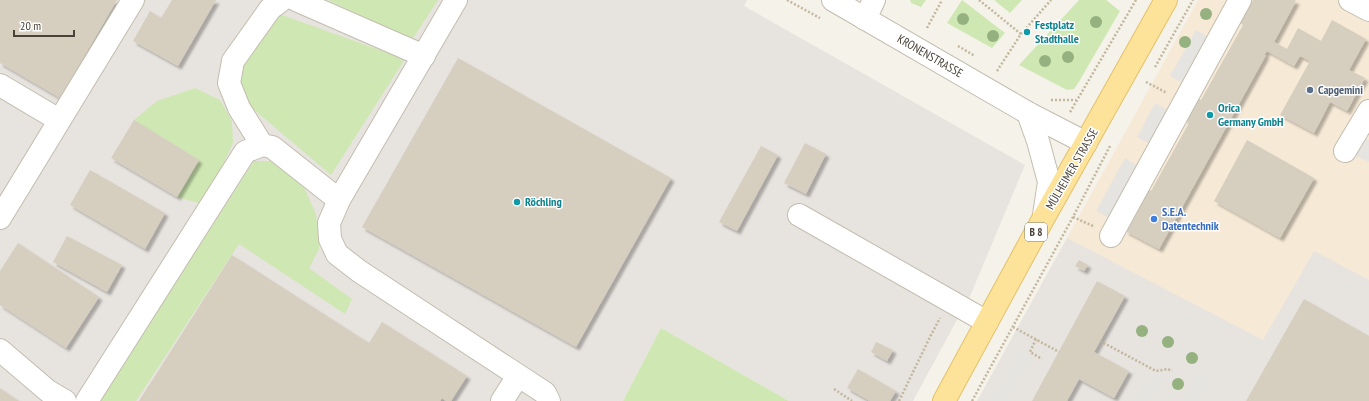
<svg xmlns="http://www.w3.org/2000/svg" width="1369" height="401" font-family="'PT Sans Narrow',sans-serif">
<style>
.commercial{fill:#f6e9d6}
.industrial{fill:#e7e3de}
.green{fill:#cfe8b3}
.parking{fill:#e6e4e1}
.building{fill:#d6cebf;filter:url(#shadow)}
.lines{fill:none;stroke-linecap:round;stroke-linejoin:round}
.minor-casing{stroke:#c3bdaf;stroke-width:24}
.major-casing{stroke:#e3c169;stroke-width:24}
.path{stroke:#c2b69d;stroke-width:2.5;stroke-dasharray:2 2;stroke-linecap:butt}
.minor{stroke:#fff;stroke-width:22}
.major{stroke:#fde39a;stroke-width:22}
.tree{fill:#95b180}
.culture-dot{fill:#0f9aa8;stroke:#fff;stroke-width:1.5}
.service-dot{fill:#5c6f8a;stroke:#fff;stroke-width:1.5}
.shop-dot{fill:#3f7fe0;stroke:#fff;stroke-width:1.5}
.labels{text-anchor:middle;stroke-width:3;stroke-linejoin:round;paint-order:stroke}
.shield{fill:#fff;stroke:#807b74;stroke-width:1}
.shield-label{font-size:11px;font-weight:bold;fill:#494238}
.culture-label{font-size:12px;font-weight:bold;fill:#0d838f;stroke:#fff;text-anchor:start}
.street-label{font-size:12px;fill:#494238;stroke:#fff}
.service-label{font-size:12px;font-weight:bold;fill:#4e5e75;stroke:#fff;text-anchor:start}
.shop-label{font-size:12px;font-weight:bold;fill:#366cbe;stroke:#fff;text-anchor:start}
</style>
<defs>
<filter id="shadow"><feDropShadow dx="3.5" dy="3.5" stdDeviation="1" flood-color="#0004"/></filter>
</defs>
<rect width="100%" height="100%" fill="#f5f2ea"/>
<!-- commercial -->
<path class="commercial" d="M1198,0H1369V280L1314,252L1263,341L1067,238Z"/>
<!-- industrial -->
<g class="industrial">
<path d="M0,0H747L744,6L1025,165L971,294L913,401H789L661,328L623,401H0Z"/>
<path d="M1067,238L1263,340L1314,251L1369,280V401H977Z"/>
</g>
<!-- green -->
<g class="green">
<path d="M328,0H438L412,40Z"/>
<path d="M910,0H926L921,7L911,3Z"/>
<path d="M962,0L1005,33L992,48L947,23Z"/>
<path d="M994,0H1022L1010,13Z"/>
<path d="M1079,0H1106L1120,11L1077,85L1074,89L1067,90L1019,65Z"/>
<path d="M282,15L405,59L331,175L246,103L240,74L263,27Z"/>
<path d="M195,88L220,100L232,121L233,143L217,177L199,203L177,197L199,160L134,120L157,101Z"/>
<path d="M254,161H270L303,185L316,214L319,241V249L309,268L352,299L345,314L239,244L136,401H99Z"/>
<path d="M661,328L789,401H623Z"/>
</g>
<!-- parking -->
<g class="parking">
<path d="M1196,30L1209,37L1184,84L1170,76Z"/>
<path d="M1155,103L1168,110L1150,144L1137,137Z"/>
<path d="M1366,138L1369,140V162L1356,156Z"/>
<path d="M1125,158L1138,166L1109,218L1096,211Z"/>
<path d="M1019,350L1033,358L1029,365L1009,401H991Z"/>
<path d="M1199,368L1209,382L1201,397L1199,401H1181Z"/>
<path d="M1164,375L1150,401H1133L1145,379Z"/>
</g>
<!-- building -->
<g class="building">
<path d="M0,0H117L60,98L0,63Z"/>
<path d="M172,0H216L178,66L133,41L150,11L161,18Z"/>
<path d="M1253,0H1294L1296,1L1274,42L1287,49L1298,28L1321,41L1332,20L1366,39L1349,70L1365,78L1347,111L1330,102L1314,133L1280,115L1310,61L1300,56L1294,66L1267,51L1264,55H1266L1159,249L1125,231L1148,189L1151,191L1189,123L1184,120L1196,97L1201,100L1243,25L1240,23Z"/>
<path d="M458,58L671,178L576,347L362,227Z"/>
<path d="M134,120L199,160L177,197L111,158Z"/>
<path d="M1247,140L1314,178L1280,238L1214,201Z"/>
<path d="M805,143L826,154L806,194L784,183Z"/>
<path d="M761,146L778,155L737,231L719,222Z"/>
<path d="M90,170L165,213L145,249L70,205Z"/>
<path d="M67,236L122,265L107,292L53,262Z"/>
<path d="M18,243L99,297L66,348L0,305V271Z"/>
<path d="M232,255L369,343L382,322L467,376L451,401H446L442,398L440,401H139Z"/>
<path d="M1079,260L1088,265L1084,271L1075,266Z"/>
<path d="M1097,281L1125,296L1094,352L1129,371L1114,398L1079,379L1067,401H1032Z"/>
<path d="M1304,299L1369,336V401H1246Z"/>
<path d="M876,342L893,350L887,361L871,352Z"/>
<path d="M858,369L896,391L890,401H870L847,388Z"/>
<path d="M0,388L19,401H0Z"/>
</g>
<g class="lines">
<!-- minor casing -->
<g class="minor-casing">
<g id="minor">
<path d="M282,0L270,9L233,61L229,83L239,108L262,145L272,147L339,200"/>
<path d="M296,0L424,56"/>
<path d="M456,0L339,200L329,223L330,239L337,254L359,271L545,393L549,401"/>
<path d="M833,0L1028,113L1086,143"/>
<path d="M1350,0L1369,10"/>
<path d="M865,19L874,0"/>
<path d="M0,85L59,120"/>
<path d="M1028,113L1038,141L1049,182L1044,215"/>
<path d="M1345,151L1369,111"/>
<path d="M799,215L987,322"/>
<path d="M0,218L133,0"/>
<path d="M1111,236L1240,0"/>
<path d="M0,350L48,391L65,401"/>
<path d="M87,401L245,152L262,145"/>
<path d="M502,401L518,376"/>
</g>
</g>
<!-- major casing -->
<g class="major-casing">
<path id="major" d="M944,401L1043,219L1166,0"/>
</g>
<!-- path -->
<g class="path">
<path d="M787,0L820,18"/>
<path d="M979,0L1021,34"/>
<path d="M927,28L942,0"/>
<path d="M958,46L975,56"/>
<path d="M1155,67L1193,0"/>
<path d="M997,71L1021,34L1051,0"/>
<path d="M1146,82L1167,93"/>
<path d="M1051,100H1076"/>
<path d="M1070,112L1136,0"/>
<path d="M1073,217L1093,226"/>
<path d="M1013,327L1059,352"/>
<path d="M1036,339L1030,352L1042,359"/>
<path d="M1100,341L1156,371L1168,369L1172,371"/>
<path d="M834,389L852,401"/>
<path d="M899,401L930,337L940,318"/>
<path d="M972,401L1073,217L1110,146"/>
</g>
<!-- minor -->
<use href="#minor" class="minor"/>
<!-- major -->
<use href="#major" class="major"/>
</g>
<!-- trees -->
<g class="tree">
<circle cx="1206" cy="14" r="6"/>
<circle cx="963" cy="19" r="6"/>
<circle cx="1096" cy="22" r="6"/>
<circle cx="993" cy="36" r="6"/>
<circle cx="1185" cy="42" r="6"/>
<circle cx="1068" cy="57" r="6"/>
<circle cx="1045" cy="61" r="6"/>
<circle cx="1142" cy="331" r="6"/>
<circle cx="1168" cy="342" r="6"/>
<circle cx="1192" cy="358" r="6"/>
<circle cx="1178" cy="384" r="6"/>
</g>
<!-- markers -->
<g class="culture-dot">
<circle cx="1027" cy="32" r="4"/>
<circle cx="1210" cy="115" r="4"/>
<circle cx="517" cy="202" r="4"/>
</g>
<circle class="service-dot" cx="1310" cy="90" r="4"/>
<circle class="shop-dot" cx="1154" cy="219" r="4"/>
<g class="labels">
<!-- shield labels -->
<rect class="shield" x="1025" y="223" width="22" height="18" rx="3"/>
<g class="shield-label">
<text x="1036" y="236">B 8</text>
</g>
<!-- culture labels -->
<g class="culture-label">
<text x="1035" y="29">Festplatz<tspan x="1035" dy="14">Stadthalle</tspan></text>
<text x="1218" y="112">Orica<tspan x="1218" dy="14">Germany GmbH</tspan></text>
<text x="525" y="206">Röchling</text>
</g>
<!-- street labels -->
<g class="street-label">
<text transform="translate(930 56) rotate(30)" y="4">KRONENSTRASSE</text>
<text transform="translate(1072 169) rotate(-60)" y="4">MÜLHEIMER STRASSE</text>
</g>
<!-- service labels -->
<g class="service-label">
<text x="1318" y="94">Capgemini</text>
</g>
<!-- shop labels -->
<g class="shop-label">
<text x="1162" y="216">S.E.A.<tspan x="1162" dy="14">Datentechnik</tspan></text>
</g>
</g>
<!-- scale -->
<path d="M14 30v6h60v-6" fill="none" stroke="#494238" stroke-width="2"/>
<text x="20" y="30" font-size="12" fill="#494238" stroke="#ffffff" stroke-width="3" paint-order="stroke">20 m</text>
</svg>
